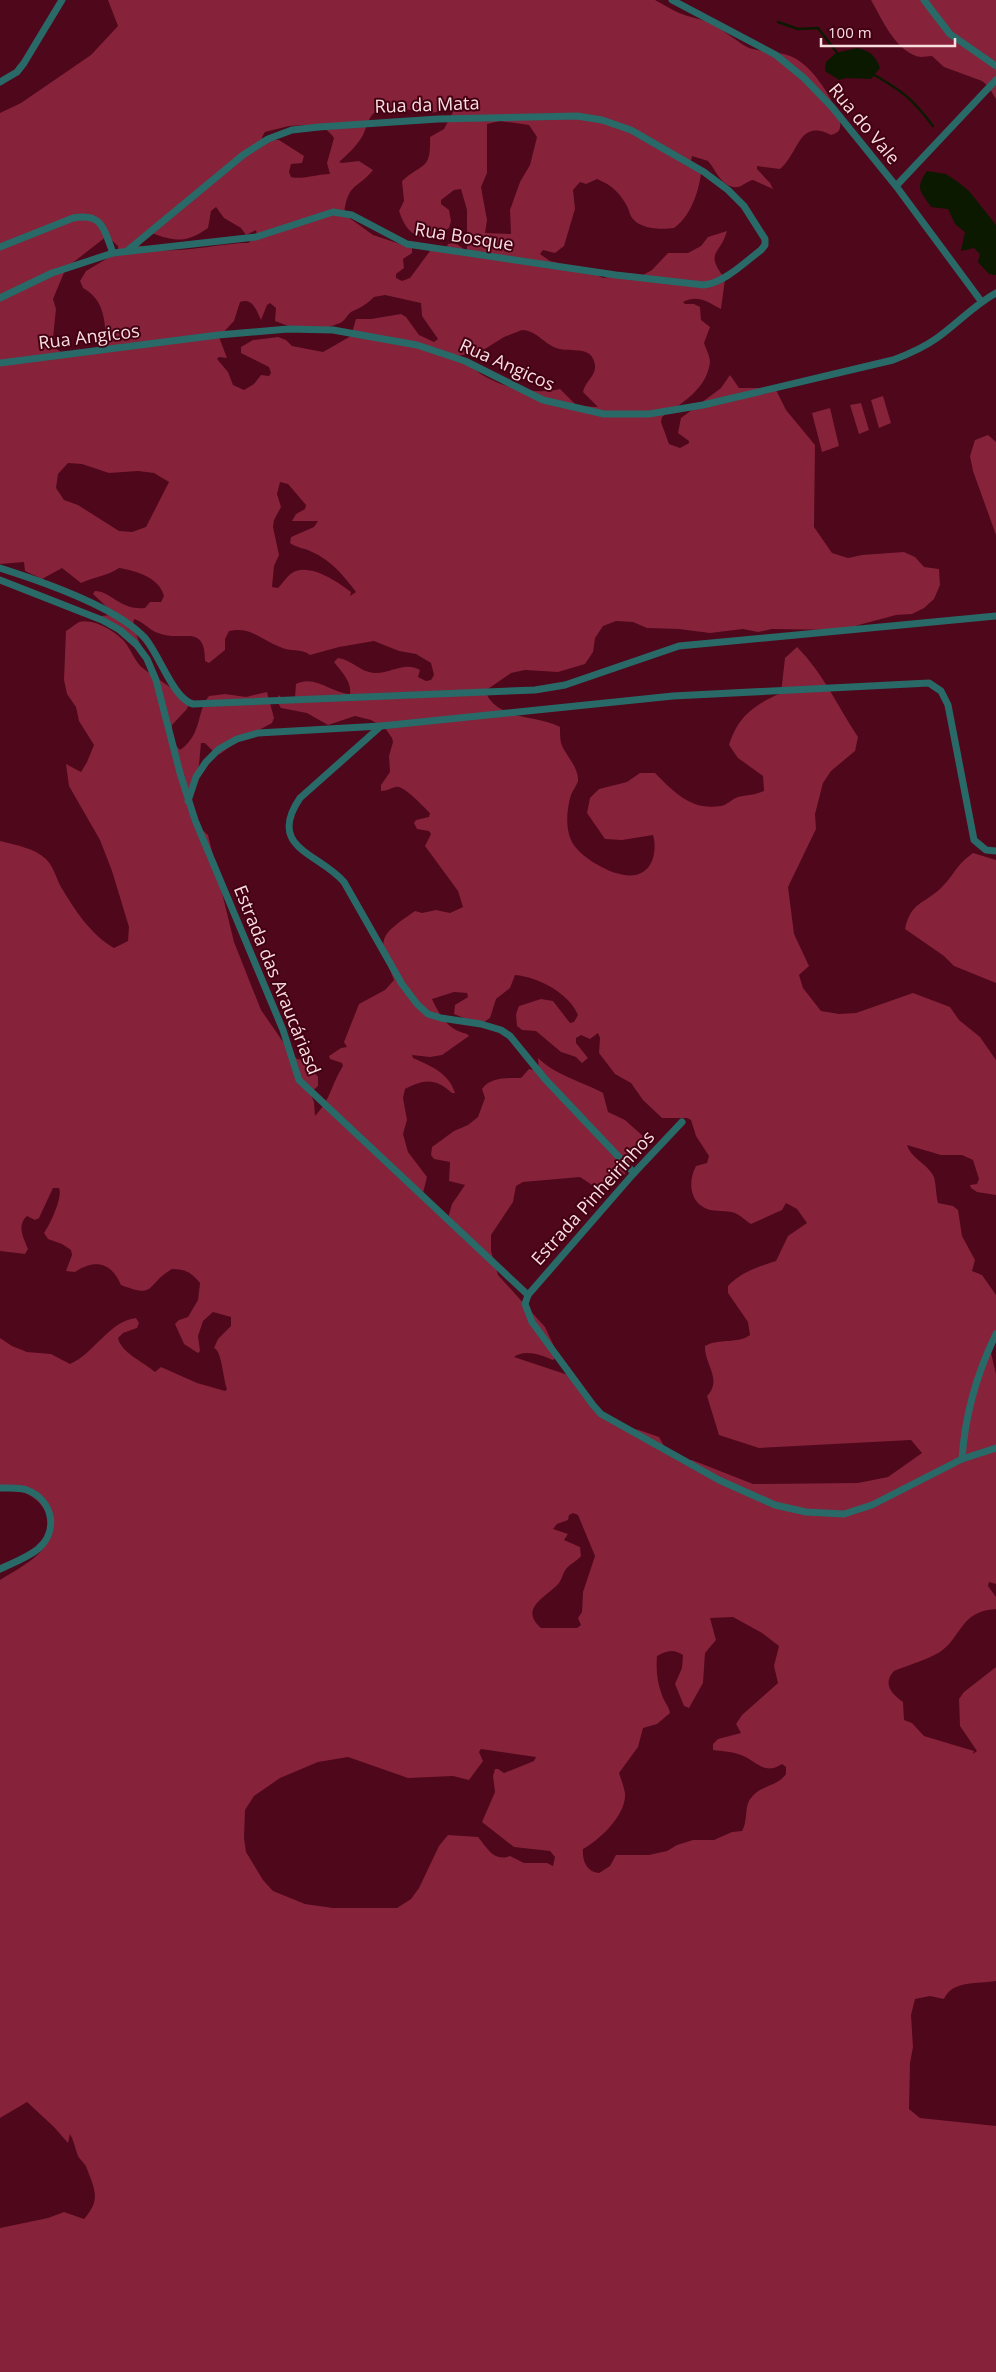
<svg xmlns="http://www.w3.org/2000/svg" width="996" height="2372" font-family="'Open Sans',sans-serif">
<style>
.green{fill:#862239;fill-rule:evenodd}
.water{fill:#0a1900}
.lines{fill:none;stroke-linecap:round;stroke-linejoin:round}
.stream{stroke:#0a1900;stroke-width:2.5}
.minor{stroke:#296967;stroke-width:7}
.labels{text-anchor:middle;stroke-width:4;stroke-linejoin:round;paint-order:stroke}
.street-label{font-size:18px;fill:#f9dee0;stroke:#420012}
</style>
<rect width="100%" height="100%" fill="#4e071b"/>
<!-- green -->
<g class="green">
<path d="M108,0H655C663,4 670,9 679,13C688,17 698,18 708,22C722,28 733,39 747,47C754,51 778,52 787,55C810,61 832,97 839,118C842,128 840,133 831,135C798,118 799,154 780,169L757,166V169L770,183L773,189L753,180C747,181 743,186 738,187C722,189 716,170 708,161L692,156L691,161L701,173C699,192 690,217 674,228C662,230 641,229 633,219C630,216 629,211 628,208C621,194 612,185 597,179L586,184L580,182L573,190L575,209L564,246L555,253L543,250L540,254L550,261L584,269L603,278L628,273L643,275L652,270L668,253H688L701,246L708,237L727,231C720,256 704,251 725,279L721,309C708,302 698,294 683,302L685,304H694L700,307L701,320L710,327L704,343C706,349 710,356 710,362C707,389 682,403 662,417L661,422L669,444L680,448L689,443V441L678,433L681,418L721,388L730,375L739,388H775L786,410L815,445L814,527L832,553L848,558L862,555L904,552L915,557L924,567L939,569L940,585L934,599L924,608L912,614L896,615L840,630L772,629L758,632L743,629L710,633L679,629L647,628L633,622L616,621L603,626L595,638L593,652L585,664L558,672L525,670L511,673L485,691C487,695 490,701 494,704C512,720 540,716 560,727C560,732 560,738 561,743C565,755 579,767 578,781C577,785 573,790 571,795C567,808 565,827 571,840C578,857 616,879 635,875C654,872 657,849 653,835L622,840L605,839L587,813L590,798L599,789L627,782L640,773H655C674,792 691,811 721,806C727,805 732,799 738,797C747,795 755,795 764,791L763,776L738,758L729,745C738,716 754,705 781,693L785,658L797,647C823,673 838,707 858,737L855,751L831,771L823,783L815,814L816,829L788,887L794,934L809,966L799,975L803,988L821,1011L839,1014L856,1013L913,993L950,1007L959,1020L980,1037L996,1060V1195L977,1192L971,1188L970,1185L977,1184L979,1179L973,1160L962,1155H941L907,1145C911,1158 926,1163 933,1175C936,1180 936,1196 938,1203L953,1206L958,1210L962,1236L975,1260L972,1271L982,1275L996,1295V1335L991,1353L996,1374V1584L989,1582L988,1586L996,1597V1609C960,1611 962,1637 940,1652C927,1660 908,1665 894,1671C882,1684 892,1694 903,1702L904,1720L912,1723L924,1736L974,1751L973,1754L977,1751L960,1726L959,1699L964,1692L996,1667V1981C979,1984 952,1980 944,1999L930,1996L915,1999L911,2015L913,2047L910,2063L909,2109L920,2118L996,2126V2372H0V2228L48,2218L64,2212L84,2219C101,2200 95,2190 87,2169C86,2164 80,2160 78,2156C75,2148 74,2141 70,2134L68,2143L54,2127L27,2102L0,2118V1580C26,1564 68,1544 44,1509C34,1493 18,1489 0,1489V1338L12,1346L27,1352L51,1354L70,1364C94,1354 109,1321 136,1318L139,1323L137,1328L123,1333L118,1338C121,1353 144,1362 155,1372L161,1367L197,1383L225,1391L227,1389C223,1379 222,1351 214,1348L218,1339L231,1326V1317L213,1312L203,1321L198,1336L200,1351L198,1353L184,1344L175,1324L179,1320L188,1317L198,1300L200,1283C191,1272 185,1269 172,1269C145,1285 157,1299 121,1285C111,1262 95,1259 75,1272L66,1271L72,1255L71,1250L62,1244L48,1239L44,1233C50,1225 63,1197 59,1188H53L39,1218L35,1220L27,1216C16,1226 24,1238 28,1249L25,1254L0,1251V841C16,845 34,848 46,859C54,867 56,878 61,887C75,910 90,934 114,948L128,941L129,927L112,871L100,840L69,786L66,764L81,772L87,762L94,745L79,721L76,707L67,694L64,680L66,631C70,629 75,624 79,622C93,618 115,631 124,641C131,649 135,663 144,669C162,683 174,686 188,706L187,709L172,725V741L180,750C203,734 196,711 209,696L225,694L246,697L267,692L274,718L272,723L235,743L220,754L215,753L205,743H201L199,765L191,796V820L208,835L234,942L261,1010L288,1049L297,1059L302,1060L303,1064L312,1069L318,1077V1086L310,1093L314,1102L315,1116C331,1099 331,1085 343,1066L342,1063L330,1059L329,1056L341,1048L347,1047L344,1042L359,1004L385,990L394,980C376,938 379,936 415,911L422,913L436,910L450,913L463,907L458,891L425,846L431,834L429,831L417,829L414,823L416,820L429,817L430,813C423,807 404,785 396,787C390,788 388,791 381,791V785L390,772L389,756L393,742L392,738L385,728L371,720L355,716L328,725L307,713L281,708L276,700L279,695L285,702L295,697L296,684C314,674 334,694 350,694C352,682 341,671 334,662L338,658C351,659 360,672 374,673C391,674 404,661 420,670L418,677L426,681L431,680L434,675L431,663L416,654L399,651L374,641L339,647L310,655C301,648 290,652 280,647C262,640 250,626 229,631L225,639V650L209,663L205,661C205,622 182,643 158,633C149,630 144,622 134,619L133,625L142,650H137L101,618V616L111,615V611L93,594L95,591C111,591 121,611 145,608L150,602H161L164,596C159,577 136,571 119,568C107,576 94,577 81,583L62,568L42,579L25,571L24,562L0,564V113L21,103L91,55L118,26ZM449,107L453,112L444,129L430,137C431,171 423,162 402,181L404,201L399,211C408,239 423,243 449,228L451,221L449,210L441,204V200L454,190L461,189L467,210V251C460,247 456,241 448,244L446,249L430,251L410,278L402,281L396,278V274L404,268L403,259L412,253V248L373,235L344,214C348,182 357,190 373,170L359,161L342,163L339,162C348,154 357,146 363,135C366,129 368,119 373,114C390,100 412,113 430,113C436,113 443,109 449,107ZM500,121L529,125L537,137L530,165L520,182L510,210L511,234L485,233L487,220L481,187L487,173V124ZM309,125C321,126 327,128 334,138L327,163L330,174C317,174 302,180 291,177L289,172L291,164L302,163L304,156L279,140H263L262,137L265,132L289,126ZM216,207L224,218L241,228L246,235L256,230L257,236L248,243C222,242 155,260 136,243L152,233C175,242 187,243 208,228L211,211ZM107,236L118,246V252L86,271L80,281L83,288C106,301 105,323 106,347L61,352L55,348L53,338L56,309L53,299L66,268ZM385,295L421,303L422,316L438,339L434,342L419,335L406,317L401,314L371,319H356L351,336L323,352L292,346L286,340L278,337L253,340L241,347V353L269,367L271,373L269,376L261,375L254,384L244,390L233,385L228,372L217,359L219,357L227,358L219,337L234,321L240,302C253,297 256,310 261,320L267,305L270,303L276,308L275,321C297,330 317,333 340,323C345,321 347,315 351,312C361,307 366,305 374,297ZM522,330C537,331 543,343 556,348C569,353 589,345 594,361C599,375 585,380 583,392L598,407L577,406L560,389C539,394 510,390 490,379C478,374 468,363 457,356L480,352L504,337ZM68,463L82,464L109,473L138,471L154,473L169,482L146,527L132,532L119,531L78,505L64,500L56,488L58,474ZM280,482L288,484L306,505L305,509L296,514L292,521H318L314,527L291,537L290,543C297,548 305,548 312,552C331,560 344,576 356,592L350,596L351,592C338,582 309,562 292,573C287,576 283,583 278,588L272,587L274,566L279,555L273,527L274,520L281,507L277,494ZM515,975C538,977 569,993 578,1015L574,1022L570,1023L553,1001L541,999L519,1006L516,1014L517,1026L522,1030L536,1031L561,1052L576,1057L582,1063L588,1058L576,1043V1038L581,1035L590,1039L598,1033L600,1038L599,1053L615,1074L631,1083L643,1100L662,1118H687L691,1120L696,1136L709,1156L707,1163L696,1166C688,1181 689,1202 707,1209C716,1212 726,1210 735,1213C740,1215 746,1221 751,1224L782,1210L786,1203L797,1209L807,1223L788,1236L776,1261C758,1267 741,1272 728,1286V1293L748,1322L750,1335C738,1344 719,1338 705,1346C704,1364 723,1379 707,1396L719,1435L759,1448L911,1440L922,1453L888,1477L858,1483L753,1484L692,1460H676L668,1453L659,1437L639,1430L625,1427L600,1410L568,1375L514,1357C525,1349 541,1355 553,1360L558,1355L545,1327L498,1275L491,1251V1235L513,1202L516,1186L523,1182L580,1177L592,1185L610,1184L625,1174L632,1157L633,1148L644,1137L625,1120L608,1112L603,1093C581,1081 557,1076 538,1058L539,1071L529,1069L521,1078C508,1078 490,1077 482,1089L485,1098L478,1117L468,1125L454,1131L432,1147L431,1155L434,1159L450,1162L449,1181L465,1185L452,1204L448,1218L423,1193L427,1177L408,1152L403,1134L407,1120L403,1098L405,1089C425,1079 435,1078 452,1093H455C449,1073 431,1066 413,1058L412,1055L430,1057L442,1055L469,1036L467,1034C448,1030 440,1016 432,999L454,992L467,993L468,997L455,1005L454,1014L466,1019L484,1022L490,1018L496,999L510,988ZM573,1513L578,1515L595,1556L583,1592L582,1612L578,1618L581,1625L577,1628H541C518,1608 547,1597 559,1583C562,1579 563,1573 566,1569C570,1564 577,1561 581,1556L580,1547L564,1540L568,1534L553,1529L557,1524L568,1520L569,1515ZM733,1617L762,1633L779,1646L774,1666L778,1683L742,1715L736,1724L741,1733L718,1739L713,1744V1750C722,1751 733,1752 741,1755C757,1761 764,1776 782,1764L786,1767V1774C777,1787 760,1785 751,1798C744,1806 748,1822 742,1831L732,1832L714,1840H693L677,1845L667,1851L649,1855H616L610,1866L599,1873C587,1872 582,1861 583,1849C600,1840 627,1814 625,1793C624,1787 621,1779 619,1773L638,1747L643,1728L657,1724L670,1713C669,1706 664,1702 662,1695C657,1682 656,1670 657,1656C666,1651 673,1648 683,1655L682,1668L675,1684L684,1706L689,1708L703,1683L705,1653L716,1640L710,1618ZM481,1749L536,1757L534,1761L504,1773L498,1769H495L493,1776L495,1792L482,1822L514,1847L550,1851L555,1857L553,1866L547,1863H524L510,1856C494,1862 488,1849 478,1837L448,1835L439,1846L419,1888L411,1899L397,1908H333L305,1904L273,1891L263,1880L246,1852L244,1838L245,1810L254,1796L280,1778L318,1762L348,1757L408,1778L453,1776L469,1780L483,1761L479,1752Z"/>
<path d="M871,0H996V99L988,86L982,81L944,67L932,56C927,56 920,58 916,56C894,48 882,19 871,0Z"/>
<path d="M883,396L891,423L879,428L871,400Z"/>
<path d="M861,403L869,430L859,434L850,405Z"/>
<path d="M830,408L839,446L822,452L812,413Z"/>
<path d="M988,435L996,442V535L973,471L970,456L975,440Z"/>
<path d="M973,853L996,860V983L954,966L944,956L905,929C911,901 925,904 942,887C955,874 955,866 973,853Z"/>
</g>
<!-- water -->
<g class="water">
<path d="M857,48C870,51 875,55 880,68L871,79L846,78L839,80L825,71L826,62L836,53Z"/>
<path d="M927,171L946,174L958,182L969,191L996,225V275L989,274L978,262L980,254L974,248L961,251L965,232L955,224L948,209L931,207C920,191 915,188 927,171Z"/>
</g>
<g class="lines">
<!-- stream -->
<g class="stream">
<path d="M778,22L798,29L818,28L838,54"/>
<path d="M873,74C903,92 911,97 933,126"/>
</g>
<!-- minor -->
<g class="minor">
<path d="M672,0L776,55L804,78L832,107L896,186L981,301"/>
<path d="M924,0L950,34L996,66"/>
<path d="M0,82L17,72L24,63L62,0"/>
<path d="M896,186L996,80"/>
<path d="M0,247L73,218C103,212 104,230 113,253"/>
<path d="M0,298L52,273L113,253L256,237L333,212L352,215L407,244L616,275L704,285C724,283 745,262 761,250L765,245V239L744,206L728,190L704,172L631,130L602,120L577,116L438,119L319,127L292,130L268,139L243,155L127,251"/>
<path d="M0,363L218,335L288,329L333,330L417,345L465,361L543,400L604,414H649L703,405L893,360C909,354 923,348 937,338C958,323 974,305 996,293"/>
<path d="M0,568C41,581 115,606 144,637C159,653 173,699 193,704L535,690L565,685L679,646L996,616"/>
<path d="M0,580L102,620L120,630L136,644L147,659L156,680L180,773L195,820L283,1030L299,1080L528,1295"/>
<path d="M381,726L300,798C266,848 319,853 344,882L402,984L417,1004L428,1014L441,1018L481,1024L501,1030L510,1036L545,1079L634,1173"/>
<path d="M188,801L196,777L206,762L219,749L237,739L258,733L381,726L673,696L929,683L941,691L948,705L974,840L986,850L996,851"/>
<path d="M682,1122L634,1173L528,1295L525,1304L532,1322L593,1405L601,1414L719,1480L775,1505L806,1512L844,1514L872,1505L962,1459L996,1448"/>
<path d="M962,1459C965,1414 976,1375 996,1334"/>
<path d="M0,1488C9,1488 19,1487 27,1490C53,1500 59,1531 38,1549C27,1558 12,1563 0,1569"/>
</g>
</g>
<g class="labels">
<!-- street labels -->
<g class="street-label">
<text transform="translate(427 105) rotate(-2)" y="6">Rua da Mata</text>
<text transform="translate(864 124) rotate(50)" y="6">Rua do Vale</text>
<text transform="translate(464 237) rotate(9)" y="6">Rua Bosque</text>
<text transform="translate(89 337) rotate(-7)" y="6">Rua Angicos</text>
<text transform="translate(507 365) rotate(24)" y="6">Rua Angicos</text>
<text transform="translate(277 980) rotate(68)" y="6">Estrada das Araucáriasd</text>
<text transform="translate(593 1198) rotate(-48)" y="6">Estrada Pinheirinhos</text>
</g>
</g>
<!-- scale -->
<path d="M821 38v8h134v-8" fill="none" stroke="#f9dee0" stroke-width="2.5"/>
<text x="828" y="38" font-size="15" fill="#f9dee0" stroke="#420012" stroke-width="4" paint-order="stroke">100 m</text>
</svg>
